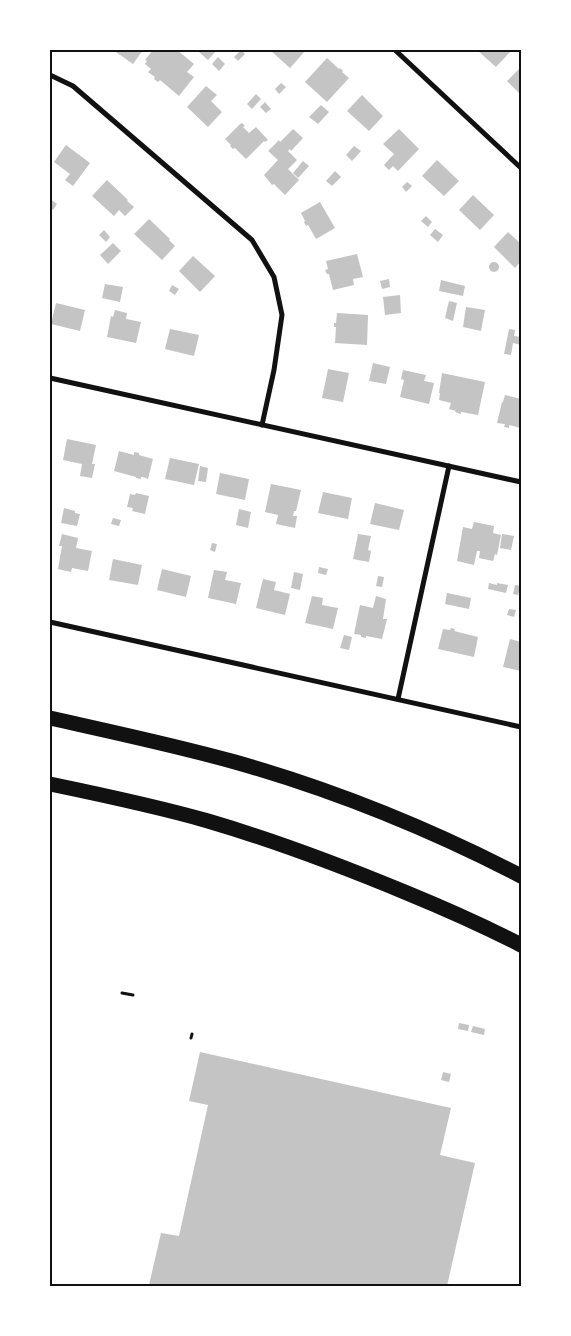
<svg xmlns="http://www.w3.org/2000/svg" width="571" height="1336" font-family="Figtree,sans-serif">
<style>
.building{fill:#c4c4c4}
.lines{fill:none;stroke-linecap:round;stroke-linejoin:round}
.path{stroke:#111;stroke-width:3}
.minor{stroke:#111;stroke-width:5}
.motorway{stroke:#111;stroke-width:15}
.neatline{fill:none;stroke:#111;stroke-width:2}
</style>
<rect width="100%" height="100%" fill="#fff"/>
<!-- building -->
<g class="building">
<path d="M113,50H143L133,64Z"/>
<path d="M153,50H177L194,64L187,72L194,77L179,96L160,80L158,82L154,79L155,77L148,72L151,69L145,64L147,61L145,60Z"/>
<path d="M201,50H212L215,52L208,60L199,52Z"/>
<path d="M241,50L245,54L238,61L234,57Z"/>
<path d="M270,50H306L290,68Z"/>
<path d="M477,50H508L510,52L496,67Z"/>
<path d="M218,57L225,64L219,71L212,64Z"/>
<path d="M327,58L339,69L340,68L343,71L342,72L349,78L327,102L305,82Z"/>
<path d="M521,64V95L507,81L520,68L519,66Z"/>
<path d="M281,83L286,87L279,94L275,89Z"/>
<path d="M206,86L217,95L211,101L222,112L208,127L187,107Z"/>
<path d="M256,94L261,99L252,109L247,104Z"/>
<path d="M362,95L383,116L369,131L347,111Z"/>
<path d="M265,102L271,109L266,113L260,107Z"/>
<path d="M321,105L329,112L318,124L309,117Z"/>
<path d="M242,123L245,126L243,127L249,133L256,127L268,140L265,142L264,141L246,159L235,148L233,149L230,146L231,145L225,139L240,124Z"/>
<path d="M293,129L303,138L291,151L290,149L288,151L297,160L288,169L299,180L285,195L274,184L272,185L264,175L278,160L268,151L279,140L280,142Z"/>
<path d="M399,129L419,149L398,171L393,166L389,170L384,165L394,154L383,144Z"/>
<path d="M66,145L90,163L73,186L65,180L70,174L54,162Z"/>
<path d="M354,146L361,151L352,161L346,155Z"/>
<path d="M437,160L459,181L444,196L422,176Z"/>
<path d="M303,161L309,166L298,178L293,173Z"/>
<path d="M335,171L341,177L332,186L326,181Z"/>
<path d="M107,180L128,200L127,201L134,207L125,216L119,210L114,216L92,196Z"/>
<path d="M407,182L412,186L406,192L402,187Z"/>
<path d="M473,195L494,215L480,230L459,210Z"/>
<path d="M50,199L57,204L53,210L50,207Z"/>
<path d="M320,202L335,228L316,239L308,225L306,226L304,222L305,221L301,213Z"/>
<path d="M426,216L432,222L428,227L421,221Z"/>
<path d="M149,219L170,239L169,240L175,246L162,260L134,234Z"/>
<path d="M435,229L443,235L438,242L430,235Z"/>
<path d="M104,230L110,237L106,242L99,235Z"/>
<path d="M508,232L521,244V261L515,268L494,247Z"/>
<path d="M113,243L121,251L108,264L100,255Z"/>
<path d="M357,254L363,277L353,279L354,285L333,290L329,274H327L325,270L328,269L326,261Z"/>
<path d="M193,256L215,276L200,292L179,271Z"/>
<circle cx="494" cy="267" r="5"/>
<path d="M389,279L390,287L382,289L380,281Z"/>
<path d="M441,280L465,286L463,296L439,291Z"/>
<path d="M105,284L123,287L120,302L102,298Z"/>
<path d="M172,285L179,289L175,295L169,291Z"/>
<path d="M400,295L401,313L385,315L383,297Z"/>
<path d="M449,301L457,303L453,321L445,318Z"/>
<path d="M56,303L85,310L80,331L51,324Z"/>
<path d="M466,307L485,310L481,331L463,327Z"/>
<path d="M115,310L127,313L126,319L141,322L136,343L107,337L111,316L113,317Z"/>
<path d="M337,313L368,315L367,345L335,343L336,327H334V323H336Z"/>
<path d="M170,329L199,335L194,356L165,349Z"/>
<path d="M509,329L515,330L514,336L521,337V345L513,343L511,355L504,354Z"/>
<path d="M373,363L390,367L386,384L369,381Z"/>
<path d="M328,369L349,373L343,402L322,398Z"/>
<path d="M403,370L426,375L424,381L434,383L429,404L400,397L404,380L401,379Z"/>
<path d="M442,373L485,382L478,415L461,412V414L455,412L456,411L449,409L451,403L439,400L440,393H439Z"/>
<path d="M505,395L521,399V428L509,425V428L504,427L505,424L497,423L502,402H503Z"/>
<path d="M67,439L96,445L92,464H95L92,478L80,476L82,464L63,460Z"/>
<path d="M119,451L134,455V452L139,453V455L153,459L148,479L143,477H141V479L136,478V477L114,471Z"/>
<path d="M170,458L199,464L194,485L165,479Z"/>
<path d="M200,466L208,468L206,482L198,481Z"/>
<path d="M220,473L249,479L245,500L216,494Z"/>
<path d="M271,484L301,490L296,511H294L293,516H297L295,528L276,524L278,515L265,512Z"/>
<path d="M323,492L352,498L348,519L318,513Z"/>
<path d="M136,493L149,496L145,514L132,511L133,508L127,507L130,494L135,495Z"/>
<path d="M375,503L404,510L399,530L370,524Z"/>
<path d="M64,508L75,511V513L80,514L77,526L61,523Z"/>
<path d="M239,509L251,512L248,528L236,525Z"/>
<path d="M113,518L121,520L119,526L111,524Z"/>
<path d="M474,522L494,526L493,533L501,535L497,555L495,554L493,561L479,558L480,551H477L474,565L457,561L463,527L472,529Z"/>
<path d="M62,534L78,538L76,548L92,551L88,571L72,568L71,572L58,569L62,546H59Z"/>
<path d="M358,534L371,536L368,550L371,551L369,562L353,559Z"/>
<path d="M502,534L514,536L511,550L500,548Z"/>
<path d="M212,543L217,544L215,552L210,550Z"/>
<path d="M113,559L142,565L138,585L109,580Z"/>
<path d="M319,567L328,569L326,575L318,573Z"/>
<path d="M162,569L191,576L186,597L157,590Z"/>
<path d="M214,570L227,572L225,580L241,583L236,604L208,598Z"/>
<path d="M294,572L303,574L300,590L291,588Z"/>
<path d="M378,576L384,577L382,587L376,586Z"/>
<path d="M263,579L276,582L274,590L290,594L285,615L256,608Z"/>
<path d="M489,583L497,585V583L508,585L506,593L488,589Z"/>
<path d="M515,585L521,586L518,595L513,594Z"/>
<path d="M447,593L471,598L469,609L445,604Z"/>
<path d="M312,596L323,598L322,605L338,608L333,629L305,623Z"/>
<path d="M376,596L386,599L383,619H387L382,639L366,636V638L361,637V635L354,634L360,605L373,608Z"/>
<path d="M509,609L516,610L514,617L507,615Z"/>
<path d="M451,628L455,629L454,631L478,637L474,657L438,649L443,629L450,630Z"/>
<path d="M344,635L352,637L349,650L340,648Z"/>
<path d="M510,639L521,642L520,649H521V671L503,667Z"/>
<path d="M459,1023L469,1025L468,1031L458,1029Z"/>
<path d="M473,1026L485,1029L484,1035L471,1032Z"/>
<path d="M200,1052L451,1108L440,1155L475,1163L447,1286H155L149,1285L161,1233L179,1236L208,1105L189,1101Z"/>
<path d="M443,1072L451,1074L449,1082L441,1080Z"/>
</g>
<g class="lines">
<!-- path -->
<g class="path">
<path d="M122,993L133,995"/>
<path d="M191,1038L192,1034"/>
</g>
<!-- minor -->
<g class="minor">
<path d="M395,50L521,168"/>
<path d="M50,75L73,86L252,240L274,277L282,315L274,370L262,425"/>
<path d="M50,378L521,482"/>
<path d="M50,622L521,727"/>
<path d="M398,699L449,466"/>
</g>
<!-- motorway -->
<g class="motorway">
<path d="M50,718C112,732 174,745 235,762C334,790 430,829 521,876"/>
<path d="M50,784C103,795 156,806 208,821C276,841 342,866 407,893C446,909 484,926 521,945"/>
</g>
</g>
<!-- border -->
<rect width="571" height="1336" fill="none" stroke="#ffffff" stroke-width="102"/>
<rect x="51" y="51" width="469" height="1234" class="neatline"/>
</svg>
